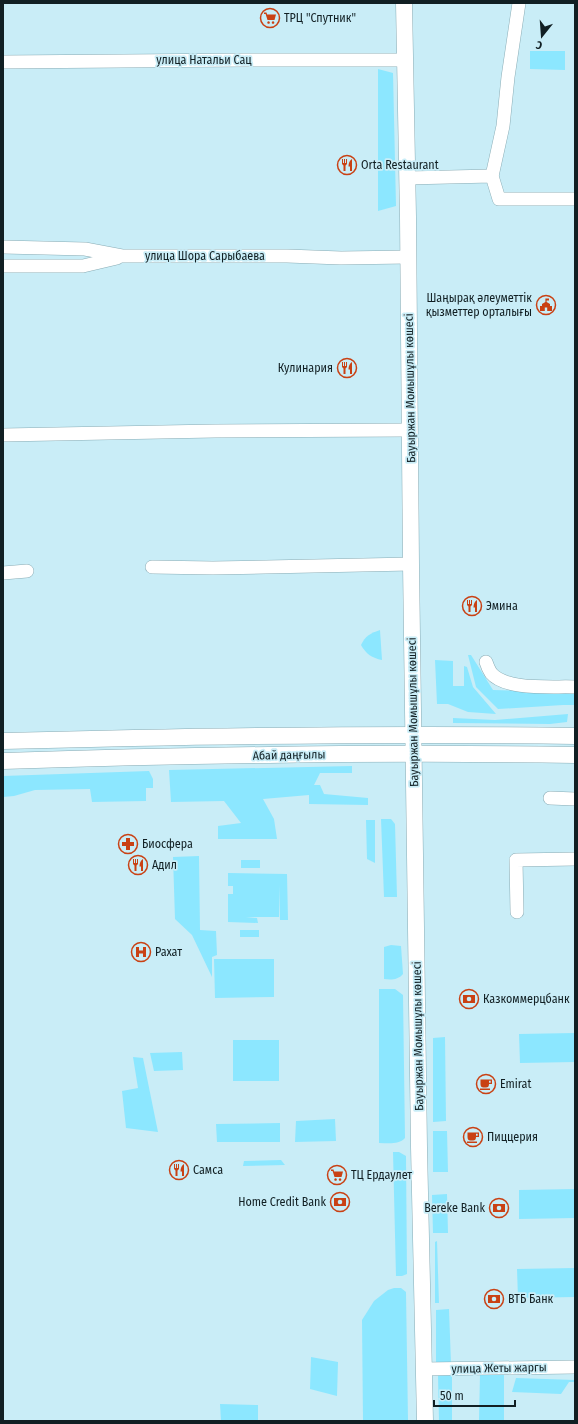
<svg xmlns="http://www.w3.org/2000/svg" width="578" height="1424" font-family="'Fira Sans Condensed',sans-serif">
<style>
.green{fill:#8ce7ff}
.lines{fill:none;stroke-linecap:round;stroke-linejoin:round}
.minor-casing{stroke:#89acb5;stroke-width:14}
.major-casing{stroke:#89acb5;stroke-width:17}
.minor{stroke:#fff;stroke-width:13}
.major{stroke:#fff;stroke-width:16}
.labels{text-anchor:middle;stroke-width:3.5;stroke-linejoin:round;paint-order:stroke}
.poi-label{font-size:12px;fill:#111f23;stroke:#c9edf7;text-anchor:start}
.street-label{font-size:12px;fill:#111f23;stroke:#c9edf7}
</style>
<rect width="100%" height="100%" fill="#c9edf7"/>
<!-- green -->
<g class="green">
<path d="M530,51H565V70L530,69Z"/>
<path d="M378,69L393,73L396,206L378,211Z"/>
<path d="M380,630L382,660C372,658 366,654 361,645C365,636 371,633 380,630Z"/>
<path d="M468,655H471L493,690L575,692V705H563L498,709L476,687Z"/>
<path d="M435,660L453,661V686H464V666L467,667L473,687L496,714L468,712L448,704H437Z"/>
<path d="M568,714L567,722L550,724L453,723V718L495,720Z"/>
<path d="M352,766V773H320L314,785H320L324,794L368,798V805L309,804V795L263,799L274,819L277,839H218V826L241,823L224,801L171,802L169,770Z"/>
<path d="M149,771L153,779V788H146V801L92,802L90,789L35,790L14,796L3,797V776Z"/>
<path d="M381,819H391L395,824L397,897H384Z"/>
<path d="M366,820H375V863L367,859Z"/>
<path d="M199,856L200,930L216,931L217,955L212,957V977L192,935L175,919L173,857Z"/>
<rect x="241" y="860" width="19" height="8"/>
<path d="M228,873L287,874L288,920H280L279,885V917H246L257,918L258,923L228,922V894H233V886H228Z"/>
<rect x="240" y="930" width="19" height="7"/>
<path d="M391,945L401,946L403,974C398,980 391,980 384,979V947Z"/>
<path d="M214,959H274V997L215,998Z"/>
<path d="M379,989H395L403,995L405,1138C399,1145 388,1143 379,1143Z"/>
<path d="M575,1033V1062L520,1063L519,1034Z"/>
<path d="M445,1037L446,1121L433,1122V1038Z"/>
<rect x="233" y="1040" width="46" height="41"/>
<path d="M182,1052L183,1070L154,1071L150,1053Z"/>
<path d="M133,1057L143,1058L158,1132L126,1128L122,1091L138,1088Z"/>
<path d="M335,1119L336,1141L295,1142L296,1121Z"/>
<path d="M280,1123V1142H217L216,1124Z"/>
<path d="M433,1131H447L448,1172H433Z"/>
<path d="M393,1152H399L406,1156L407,1274L402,1276H396Z"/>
<path d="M281,1160L285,1165L243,1166L244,1161Z"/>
<path d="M575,1189V1218L519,1219V1190Z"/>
<path d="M447,1194L448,1233H433L432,1195Z"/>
<path d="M437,1241L439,1303H435V1242Z"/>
<path d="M575,1268V1297L518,1298L517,1269Z"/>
<path d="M394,1288H401L406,1292L408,1421H363L362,1320L374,1301L388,1290Z"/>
<path d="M449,1309L451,1364H436V1310Z"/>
<path d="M311,1357L338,1362L337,1396L310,1389Z"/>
<path d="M480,1374H504V1421H479Z"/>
<path d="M438,1375H452V1421H439Z"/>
<path d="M516,1378L575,1380V1382H569L561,1394L512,1392Z"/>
<path d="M220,1404L258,1405V1421H221Z"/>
</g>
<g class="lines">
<!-- minor casing -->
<g class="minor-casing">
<g id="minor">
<path d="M3,62L244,60H405"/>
<path d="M492,176L503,126L508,77L519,3"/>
<path d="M407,178L492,176L499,199H575"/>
<path d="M3,247L85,249L122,256H287L341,258L408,257"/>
<path d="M3,266H83L117,258"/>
<path d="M3,435L215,431L410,430"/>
<path d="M152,567L213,568L411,564"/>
<path d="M3,573L27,571"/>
<path d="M486,662C487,665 489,670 491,673C506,691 553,686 575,687"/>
<path d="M550,798L575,799"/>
<path d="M517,912L516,860L575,859"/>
<path d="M424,1369L575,1367"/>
</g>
</g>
<!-- major casing -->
<g class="major-casing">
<g id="major">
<path d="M404,3L408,217L411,564L419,1147L425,1421"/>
<path d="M3,741C194,736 384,733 575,736"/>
<path d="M3,761C194,755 384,752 575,755"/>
</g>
</g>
<!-- minor -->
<use href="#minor" class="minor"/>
<!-- major -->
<use href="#major" class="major"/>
</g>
<!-- icons -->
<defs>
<g id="supermarket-ring" transform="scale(1)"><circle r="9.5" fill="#c9edf7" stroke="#c94114" stroke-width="1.5"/><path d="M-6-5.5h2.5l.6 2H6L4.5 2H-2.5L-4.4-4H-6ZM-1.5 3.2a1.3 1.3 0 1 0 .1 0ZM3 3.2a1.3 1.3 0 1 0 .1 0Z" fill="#c94114"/></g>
<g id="restaurant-ring" transform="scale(1)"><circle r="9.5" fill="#c9edf7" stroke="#c94114" stroke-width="1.5"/><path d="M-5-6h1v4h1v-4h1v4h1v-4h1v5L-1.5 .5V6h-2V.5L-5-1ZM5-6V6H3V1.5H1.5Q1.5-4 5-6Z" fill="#c94114"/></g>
<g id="civic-ring" transform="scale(1)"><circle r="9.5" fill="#c9edf7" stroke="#c94114" stroke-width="1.5"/><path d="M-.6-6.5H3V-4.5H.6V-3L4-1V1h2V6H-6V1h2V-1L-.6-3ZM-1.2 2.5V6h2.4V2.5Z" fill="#c94114"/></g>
<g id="pharmacy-ring" transform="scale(1)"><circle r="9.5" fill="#c9edf7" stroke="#c94114" stroke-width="1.5"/><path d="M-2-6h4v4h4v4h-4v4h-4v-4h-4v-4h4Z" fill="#c94114"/></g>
<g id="hospital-ring" transform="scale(1)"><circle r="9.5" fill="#c9edf7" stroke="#c94114" stroke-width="1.5"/><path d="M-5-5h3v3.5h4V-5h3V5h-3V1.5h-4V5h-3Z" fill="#c94114"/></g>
<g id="bank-ring" transform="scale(1)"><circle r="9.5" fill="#c9edf7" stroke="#c94114" stroke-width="1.5"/><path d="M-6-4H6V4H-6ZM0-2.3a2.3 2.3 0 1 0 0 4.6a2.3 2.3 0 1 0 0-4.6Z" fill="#c94114"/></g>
<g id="cafe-ring" transform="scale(1)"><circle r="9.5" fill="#c9edf7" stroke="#c94114" stroke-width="1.5"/><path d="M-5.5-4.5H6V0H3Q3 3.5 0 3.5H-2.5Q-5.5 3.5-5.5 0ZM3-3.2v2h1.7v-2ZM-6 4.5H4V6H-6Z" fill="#c94114"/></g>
</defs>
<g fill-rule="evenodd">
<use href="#supermarket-ring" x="270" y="18"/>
<use href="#restaurant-ring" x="347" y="165"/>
<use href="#civic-ring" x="546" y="305"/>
<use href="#restaurant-ring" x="347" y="368"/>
<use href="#restaurant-ring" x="472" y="606"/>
<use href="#pharmacy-ring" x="128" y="844"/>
<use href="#restaurant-ring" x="138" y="865"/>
<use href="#hospital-ring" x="141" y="952"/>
<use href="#bank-ring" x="469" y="999"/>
<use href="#cafe-ring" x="486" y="1084"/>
<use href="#cafe-ring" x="473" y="1137"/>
<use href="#restaurant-ring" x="179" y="1170"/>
<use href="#supermarket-ring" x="337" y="1175"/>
<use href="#bank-ring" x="340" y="1202"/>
<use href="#bank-ring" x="499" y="1208"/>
<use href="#bank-ring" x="494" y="1299"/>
</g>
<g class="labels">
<!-- poi labels -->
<g class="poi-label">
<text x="284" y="22">ТРЦ "Спутник"</text>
<text x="361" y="169">Orta Restaurant</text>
<text x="532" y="302" text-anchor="end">Шаңырақ әлеуметтік<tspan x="532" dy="14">қызметтер орталығы</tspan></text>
<text x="333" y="372" text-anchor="end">Кулинария</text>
<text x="486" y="610">Эмина</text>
<text x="142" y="848">Биосфера</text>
<text x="152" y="869">Адил</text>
<text x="155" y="956">Рахат</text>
<text x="483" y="1003">Казкоммерцбанк</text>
<text x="500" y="1088">Emirat</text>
<text x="487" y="1141">Пиццерия</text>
<text x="193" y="1174">Самса</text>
<text x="351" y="1179">ТЦ Ердаулет</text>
<text x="326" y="1206" text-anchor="end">Home Credit Bank</text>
<text x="485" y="1212" text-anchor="end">Bereke Bank</text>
<text x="508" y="1303">ВТБ Банк</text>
</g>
<!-- street labels -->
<g class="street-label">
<text x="204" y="64">улица Натальи Сац</text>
<text x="205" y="260">улица Шора Сарыбаева</text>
<text transform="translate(410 388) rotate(-91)" y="4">Бауыржан Момышұлы көшесі</text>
<text transform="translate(413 712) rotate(-91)" y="4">Бауыржан Момышұлы көшесі</text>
<text transform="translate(289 755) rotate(-1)" y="4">Абай даңғылы</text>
<text transform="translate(418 1036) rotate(-91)" y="4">Бауыржан Момышұлы көшесі</text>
<text transform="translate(499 1368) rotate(-1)" y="4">улица Жеты жаргы</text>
</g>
</g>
<!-- border -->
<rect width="578" height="1424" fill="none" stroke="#111f23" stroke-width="8"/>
<!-- north arrow -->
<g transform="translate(542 36) rotate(197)" stroke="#c9edf7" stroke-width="3" paint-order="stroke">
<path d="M0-3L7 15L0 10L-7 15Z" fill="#111f23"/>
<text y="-6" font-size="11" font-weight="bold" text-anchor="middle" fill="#111f23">С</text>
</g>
<!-- scale -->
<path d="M434 1400v6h81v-6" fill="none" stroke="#111f23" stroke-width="2"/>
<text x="440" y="1400" font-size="12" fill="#111f23" stroke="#c9edf7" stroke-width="3" paint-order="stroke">50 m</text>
</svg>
